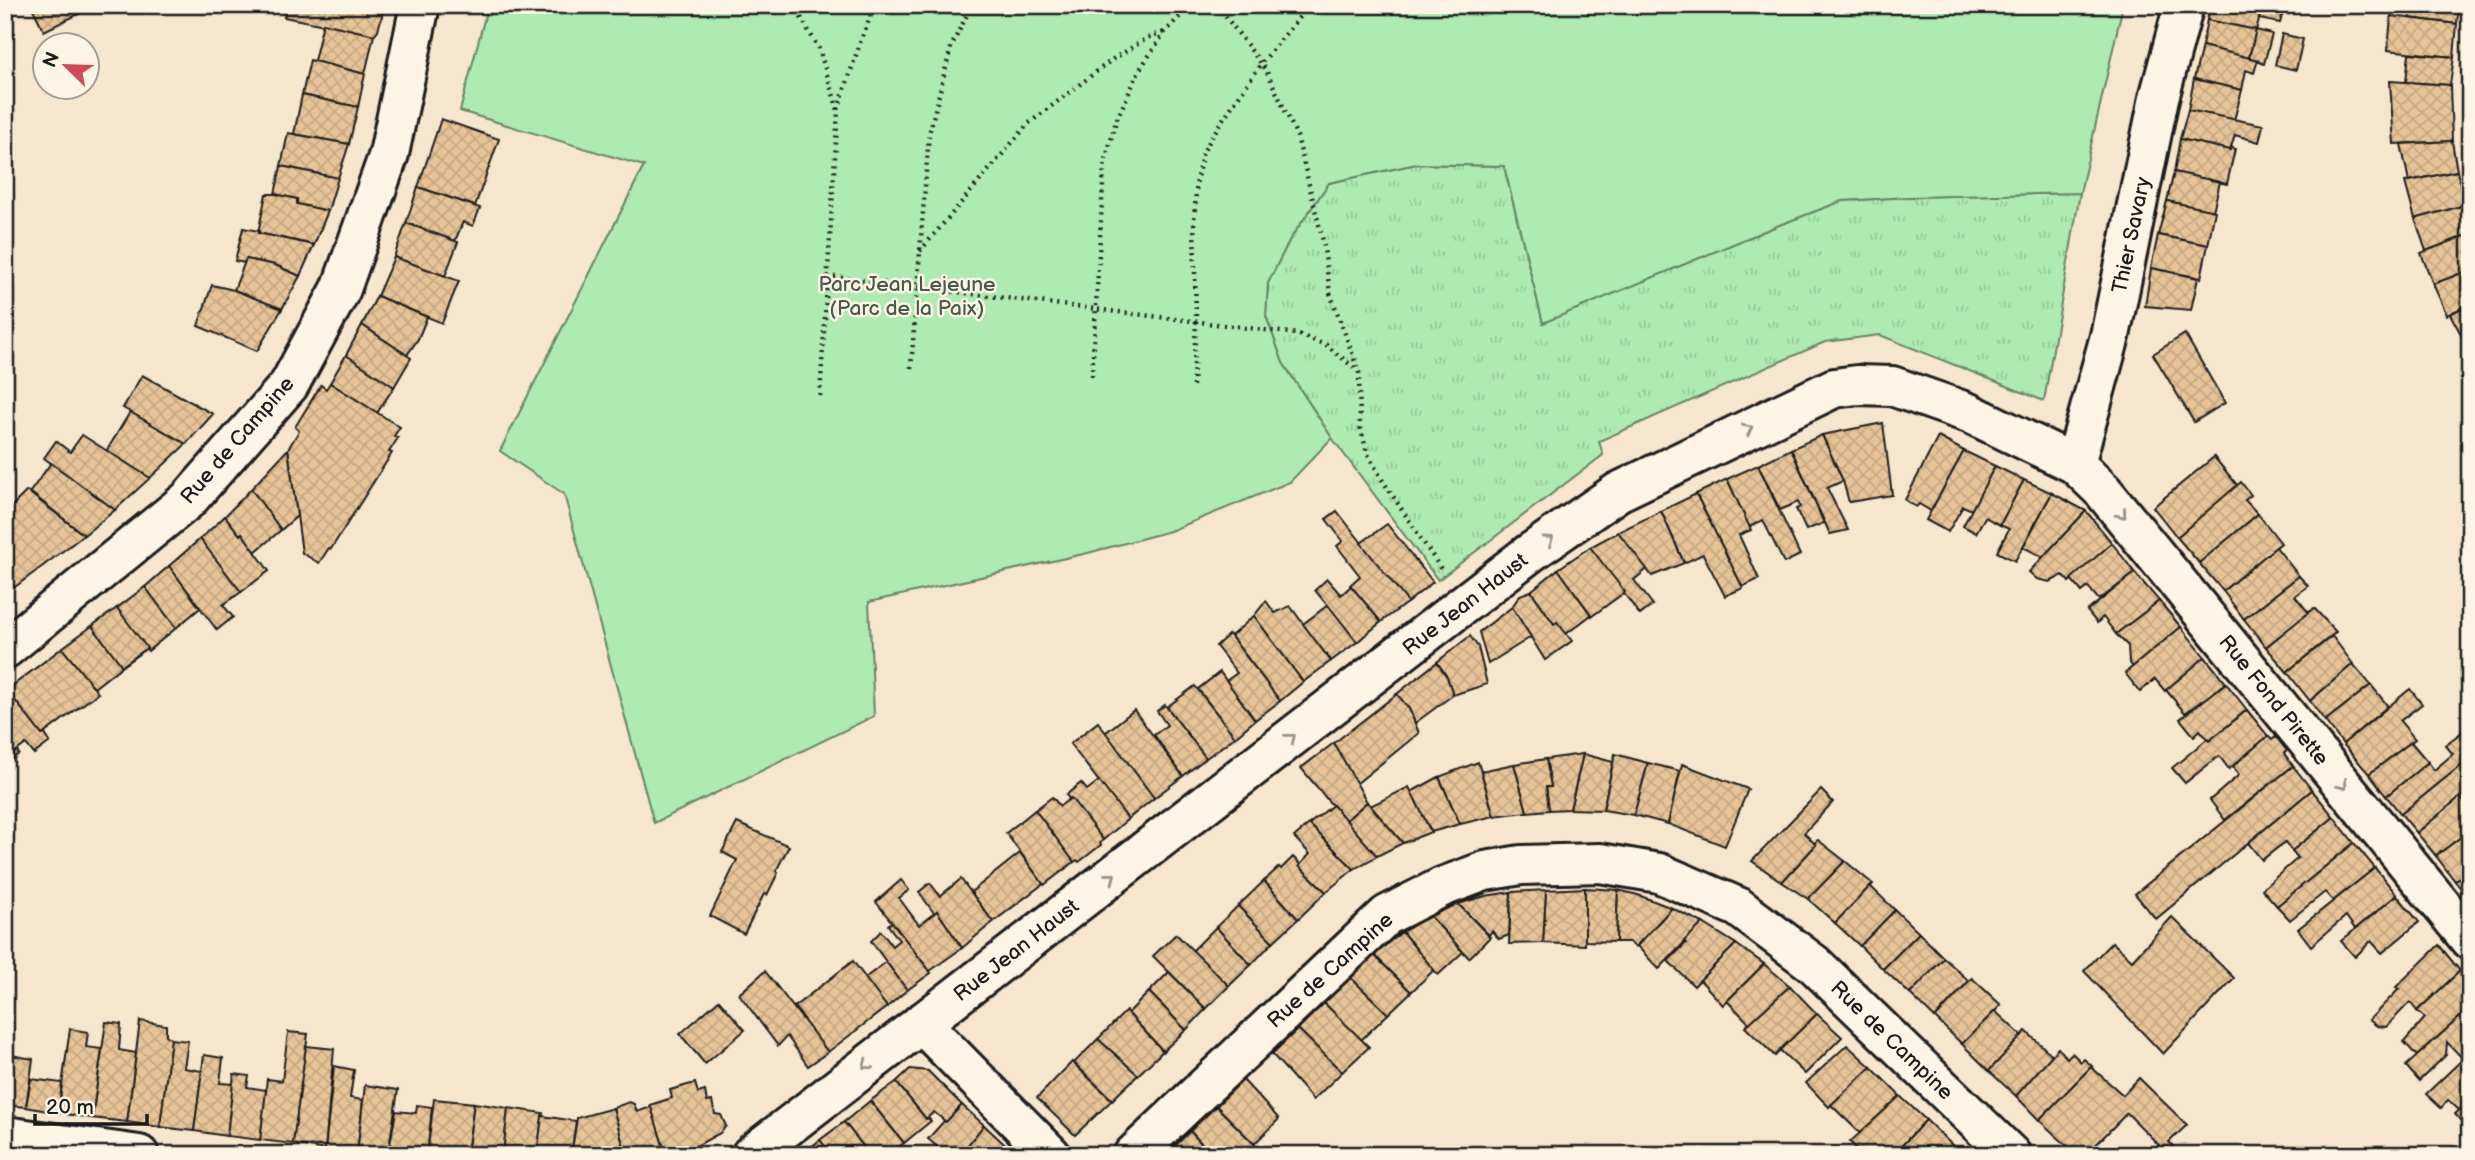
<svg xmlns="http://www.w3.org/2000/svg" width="2475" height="1160" font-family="'Balsamiq Sans',sans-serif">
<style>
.grass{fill:url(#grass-tufts);stroke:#658467;stroke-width:2}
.garden{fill:#aeebb2;stroke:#658467;stroke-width:2}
.building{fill:url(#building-cross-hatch);stroke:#1c1c1c;stroke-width:2}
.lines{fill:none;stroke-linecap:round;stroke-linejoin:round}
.street-casing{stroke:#1c1c1c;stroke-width:44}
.secondary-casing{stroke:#1c1c1c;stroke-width:44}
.path{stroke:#1c1c1c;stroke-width:4.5;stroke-dasharray:2 5;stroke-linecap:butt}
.street{stroke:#fcf5e5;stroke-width:38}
.secondary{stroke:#fcf5e5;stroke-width:38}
.oneway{stroke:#97938b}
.labels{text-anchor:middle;stroke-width:5;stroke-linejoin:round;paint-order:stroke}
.street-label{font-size:21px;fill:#1c1c1c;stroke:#fcf5e5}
.park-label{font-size:21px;fill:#485a49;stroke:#fcf5e5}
</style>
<defs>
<pattern id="grass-tufts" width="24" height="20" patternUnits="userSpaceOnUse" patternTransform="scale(1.75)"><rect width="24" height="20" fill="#aeebb2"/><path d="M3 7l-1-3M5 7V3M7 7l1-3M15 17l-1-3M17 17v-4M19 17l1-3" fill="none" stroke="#95c998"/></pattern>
<pattern id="building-cross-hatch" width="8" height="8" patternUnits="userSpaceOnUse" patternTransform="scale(1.75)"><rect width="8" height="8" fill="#e7c498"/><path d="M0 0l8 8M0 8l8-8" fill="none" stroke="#c6a882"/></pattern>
</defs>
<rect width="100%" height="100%" fill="#f6e6ce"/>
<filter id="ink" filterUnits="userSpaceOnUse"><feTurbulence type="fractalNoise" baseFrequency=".0143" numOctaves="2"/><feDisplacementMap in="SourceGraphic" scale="14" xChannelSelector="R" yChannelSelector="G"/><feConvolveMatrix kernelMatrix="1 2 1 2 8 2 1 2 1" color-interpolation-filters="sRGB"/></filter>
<g filter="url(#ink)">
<!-- grass -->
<path class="grass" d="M1416,164L1504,166L1543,323L1774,227L1842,201L1908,197L2080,193L2044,401L1880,335L1825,342L1599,441L1603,455L1438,580L1332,438L1283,363L1266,316L1268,283L1290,239L1329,183Z"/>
<!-- garden -->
<path class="garden" d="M488,5H2123L2080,193L1908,197L1842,201L1774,227L1543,323L1504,166L1416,164L1329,183L1290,239L1268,283L1266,316L1283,363L1332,438L1290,482L1170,531L1088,553L869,602L874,716L654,823L564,494L500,451L644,166L460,111Z"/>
<!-- building -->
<g class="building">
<path d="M31,5H92L93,7L44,31Z"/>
<path d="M287,5H380L383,12L378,30L374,35L284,17Z"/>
<path d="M2211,5H2263L2256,30L2207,20Z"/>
<path d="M2263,5H2285L2280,23L2259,19Z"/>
<path d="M2412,5H2459L2457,24L2410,18Z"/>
<path d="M2391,16L2457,24L2454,57L2388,50Z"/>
<path d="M2207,20L2256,30L2249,58L2202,46Z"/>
<path d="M323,23L374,35L365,74L314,61Z"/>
<path d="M2256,30L2272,34L2264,64L2249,58Z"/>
<path d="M2282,34L2303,39L2296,70L2275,65Z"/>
<path d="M2202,46L2258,60L2254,73L2246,70L2242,90L2194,79Z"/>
<path d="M2409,53L2454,57L2450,85L2406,82Z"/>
<path d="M310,60L365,74L358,107L302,95Z"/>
<path d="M2194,79L2242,90L2234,120L2188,110Z"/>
<path d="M2390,81L2450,85L2452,141L2394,144Z"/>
<path d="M302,95L358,107L349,144L294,134Z"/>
<path d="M2188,110L2263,125L2259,142L2235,135L2230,150L2180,139Z"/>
<path d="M441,119L499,139L475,206L418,187Z"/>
<path d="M288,133L349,144L338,178L281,166Z"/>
<path d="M2180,139L2230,150L2231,147L2235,149L2227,184L2174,172Z"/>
<path d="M2452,141L2457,171L2409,181L2401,144Z"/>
<path d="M281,166L338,178L328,211L297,204V199L275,194Z"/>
<path d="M2457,171L2465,205L2415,219L2405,182Z"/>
<path d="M2174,172L2220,182L2213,211L2167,201Z"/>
<path d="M418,187L480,208L473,226L463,222L455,241L406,223Z"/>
<path d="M266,194H275L297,199V204L328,211L314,245L258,233Z"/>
<path d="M2167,201L2215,211L2208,245L2158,235Z"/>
<path d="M2465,205L2470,234L2426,251L2415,219Z"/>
<path d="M406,223L458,242L445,276L394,257Z"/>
<path d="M243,228L259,231L258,233L314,245L300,276L275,265L246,259L245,263L235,261Z"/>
<path d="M2470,234V270L2433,284L2421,253Z"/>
<path d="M2158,235L2208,245L2201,278L2151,268Z"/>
<path d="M394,257L459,281L442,323L377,296Z"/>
<path d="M246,259L275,265L300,276L282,309L234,290Z"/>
<path d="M2151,268L2198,278L2191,310L2145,306Z"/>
<path d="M2470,270V304L2447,315L2433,284Z"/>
<path d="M212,285L234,290L282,309L257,351L198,326Z"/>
<path d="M377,296L427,317L418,339L407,355L362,325Z"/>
<path d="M2470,304V343L2467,345L2450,314Z"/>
<path d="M362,325L411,358L394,387L346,355Z"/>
<path d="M2185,334L2225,403L2194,422L2153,354Z"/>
<path d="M346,355L394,387L377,413L330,383Z"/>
<path d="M142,375L213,414L186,444L123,408Z"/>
<path d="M330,383L400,427L394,436L398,438L389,452L392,453L331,549L329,548L319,563L302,553L288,449L299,431L295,427L321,385L326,389Z"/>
<path d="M130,412L186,444L150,478L106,452Z"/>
<path d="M1883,423L1892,495L1849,502L1843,481L1822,435Z"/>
<path d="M82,435L150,478L115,510L44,458L56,441L70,452Z"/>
<path d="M1822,435L1843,481L1827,488L1848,530L1830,534L1791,449Z"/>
<path d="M1938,437L1964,451L1931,511L1919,504L1916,507L1905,500Z"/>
<path d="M288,449L297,516L281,530L251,489Z"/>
<path d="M1791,449L1824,523L1806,530L1796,509L1800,507L1798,502L1780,510L1758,465Z"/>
<path d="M1964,451L1995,466L1972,510L1963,506L1948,532L1926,520Z"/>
<path d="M2214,457L2238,486L2177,537L2153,507Z"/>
<path d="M51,463L115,510L84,535L30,492Z"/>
<path d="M1758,465L1800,555L1784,563L1763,520L1749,527L1727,479Z"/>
<path d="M1995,466L2024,480L2000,525L1985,517L1976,533L1963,526Z"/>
<path d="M1727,479L1751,530L1739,535L1759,579L1742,587L1696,494Z"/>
<path d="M2024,480L2052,493L2015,561L1997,552L2009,529L2000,525Z"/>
<path d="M2241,482L2251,495L2245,500L2258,514L2199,563L2177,537Z"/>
<path d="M251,489L281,530L255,552L242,533L240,535L225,516Z"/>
<path d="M27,491L84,535L15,587L5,577V513Z"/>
<path d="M2052,493L2086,511L2043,557L2023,547Z"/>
<path d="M1696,494L1743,588L1725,596L1703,554L1684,563L1661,511Z"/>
<path d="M1337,511L1408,602L1381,622L1350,585L1360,576L1337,546L1343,541L1326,519Z"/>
<path d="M1661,511L1684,563L1652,576L1618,532Z"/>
<path d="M2086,511L2112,543L2069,582L2063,575L2050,582L2037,579L2029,572Z"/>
<path d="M2258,514L2281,543L2223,591L2199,563Z"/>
<path d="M225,516L240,535L242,533L269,571L241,592L200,539Z"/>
<path d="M1387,524L1433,582L1408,602L1361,543Z"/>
<path d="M1618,532L1647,569L1634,580L1653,605L1640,615L1590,547Z"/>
<path d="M200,539L241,592L223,605L233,617L217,630L169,566Z"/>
<path d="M2112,543L2135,573L2099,600L2088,587L2082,592L2071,579Z"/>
<path d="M1590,547L1625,592L1592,616L1558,569Z"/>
<path d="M2276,547L2299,576L2244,619L2223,591Z"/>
<path d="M169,566L200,608L176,628L145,587Z"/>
<path d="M1558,569L1591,615L1566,634L1557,622L1554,624L1531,591Z"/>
<path d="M2135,573L2159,601L2116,634L2103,617L2097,623L2087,611Z"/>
<path d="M2299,576L2308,586L2295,596L2309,613L2266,647L2244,619Z"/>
<path d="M1327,579L1341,595L1351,586L1381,622L1357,642L1315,590Z"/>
<path d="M145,587L176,628L148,651L117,608Z"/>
<path d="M1531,591L1554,624L1557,622L1572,641L1545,660L1512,607L1520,595Z"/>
<path d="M1266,601L1275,613L1290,606L1331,661L1303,682L1254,616Z"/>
<path d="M2159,601L2181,627L2133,667L2129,662L2128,646L2116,634Z"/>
<path d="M1328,605L1357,642L1331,661L1303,624Z"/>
<path d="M1512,607L1531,637L1488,664L1479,632Z"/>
<path d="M117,608L147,648L122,666L92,626Z"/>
<path d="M2314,608L2336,632L2287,672L2266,647Z"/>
<path d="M1254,616L1303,682L1280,701L1231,636Z"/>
<path d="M92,626L122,666L94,688L62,648Z"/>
<path d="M2181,627L2205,657L2165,691L2155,679L2140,692L2125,673Z"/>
<path d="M1229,634L1280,701L1255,720L1226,681L1237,673L1216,646Z"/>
<path d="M1470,636L1478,647L1487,684L1453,695L1447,677L1437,662Z"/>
<path d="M2332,636L2353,664L2310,701L2287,672Z"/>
<path d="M62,648L98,693L42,735L7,690Z"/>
<path d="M2205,657L2226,683L2185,713L2166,690Z"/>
<path d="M1437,662L1447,677L1453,695L1415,723L1409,709L1397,694Z"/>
<path d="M2353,664L2371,685L2325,721L2310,701Z"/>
<path d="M1220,672L1255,720L1235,737L1198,689Z"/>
<path d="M2226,683L2247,710L2209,741L2200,730L2194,736L2180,719Z"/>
<path d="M2371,685L2388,706L2343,744L2325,721Z"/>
<path d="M1195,686L1235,737L1206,758L1167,707Z"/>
<path d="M2410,689L2422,704L2400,721L2415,739L2369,774L2343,744Z"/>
<path d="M7,690L42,735L45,734L50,742L34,754L26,744L14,753L5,743V692Z"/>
<path d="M1397,694L1409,709L1419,733L1356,784L1334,743Z"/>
<path d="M1165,705L1206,758L1183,776L1154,735L1167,725L1157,711Z"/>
<path d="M1134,710L1183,776L1154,798L1105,733Z"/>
<path d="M2247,710L2268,736L2229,769L2219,756L2185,783L2172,768L2207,739L2209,741Z"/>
<path d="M1098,722L1154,798L1128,819L1070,744Z"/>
<path d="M2470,726V759L2401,814L2386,796L2428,762L2434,770L2453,754L2445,745Z"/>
<path d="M2268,736L2272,740L2276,737L2287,751L2284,753L2293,766L2225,820L2210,800L2239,775L2233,766Z"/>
<path d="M2411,742L2428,762L2386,796L2369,774Z"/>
<path d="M5,743L14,753L17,751L19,754L5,764Z"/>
<path d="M1334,743L1367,802L1345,821L1301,768Z"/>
<path d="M1583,754L1613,762L1603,810L1570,809Z"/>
<path d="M1583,754L1570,809L1549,810L1546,787H1551L1546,759Z"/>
<path d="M1615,754L1648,763L1634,815L1603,810Z"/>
<path d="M1546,759L1551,787H1546L1549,810L1527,812L1514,764Z"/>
<path d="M1478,762L1494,816L1460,824L1439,777Z"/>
<path d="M1648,763L1680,771L1668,824L1634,815Z"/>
<path d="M1514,764L1527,812L1494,816L1481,771Z"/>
<path d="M1682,764L1748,789L1725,846L1668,824Z"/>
<path d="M2463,764L2470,772V790L2417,833L2401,814Z"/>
<path d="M2293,766L2312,790L2156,919L2135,894Z"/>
<path d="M1439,777L1460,824L1431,832L1411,792Z"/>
<path d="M1099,781L1128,819L1103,840L1066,795L1081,783L1087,790Z"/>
<path d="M1409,787L1431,832L1403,843L1370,806Z"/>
<path d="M1821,790L1833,802L1804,833L1816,845L1782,882L1752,861Z"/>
<path d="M2312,790L2334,817L2292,851L2285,842L2262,860L2248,843Z"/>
<path d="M1052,797L1060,806L1071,798L1103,840L1100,843L1101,845L1079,862L1077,860L1074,862L1035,810Z"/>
<path d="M2460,797L2470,809V830L2436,856L2417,833Z"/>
<path d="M1367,802L1403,843L1377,856L1345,821Z"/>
<path d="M1333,805L1377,856L1354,869L1309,824Z"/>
<path d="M1035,810L1074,862L1044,885L1006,833Z"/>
<path d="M2334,817L2354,843L2277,906L2262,889L2298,858L2292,851Z"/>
<path d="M737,823L789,846L776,871L778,873L767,895L764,894L744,934L710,916L737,860L722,852Z"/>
<path d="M1309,824L1354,869L1326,892L1299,866L1310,854L1294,837Z"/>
<path d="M2470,830V870L2455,881L2436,856Z"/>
<path d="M1818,840L1845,861L1808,899L1782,882L1816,845L1814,843Z"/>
<path d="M2354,843L2375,868L2333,901L2325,892L2290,920L2277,906Z"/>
<path d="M1020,853L1043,884L993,922L971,892Z"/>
<path d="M1293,857L1300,864L1299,866L1326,892L1298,919L1264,881L1279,867L1281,869Z"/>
<path d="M1845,861L1873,884L1835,923L1808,899Z"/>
<path d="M2375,868L2397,895L2355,929L2346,916L2311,946L2298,929Z"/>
<path d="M2470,870V900L2455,881Z"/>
<path d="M961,879L993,922L962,948L937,911L934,913L919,892L930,883L940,896Z"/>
<path d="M901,880L909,890L899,898L919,925L937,911L962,948L930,971L876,902Z"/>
<path d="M1264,881L1298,919L1273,942L1238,906Z"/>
<path d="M1870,886L1895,910L1860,946L1835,923Z"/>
<path d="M1585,888L1618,890L1616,942L1585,941Z"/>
<path d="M1585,888V945L1543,943L1546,890Z"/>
<path d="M1546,890L1543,943L1509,944L1511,892Z"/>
<path d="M1618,890L1638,895L1672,908L1635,947L1629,942H1616Z"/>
<path d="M1511,892L1509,935L1499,939L1492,931L1489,935L1458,904L1485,896Z"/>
<path d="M2397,895L2419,922L2382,953L2371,941L2355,957L2341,941Z"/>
<path d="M1458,904L1490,937L1469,958L1430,916Z"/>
<path d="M1238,906L1273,942L1251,965L1216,927Z"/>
<path d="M1672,908L1703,923L1659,969L1637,946Z"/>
<path d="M1895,910L1919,933L1883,969L1860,946Z"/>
<path d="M1430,916L1463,952L1438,975L1402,932Z"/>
<path d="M2172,917L2234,978L2163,1054L2084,971L2112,942L2132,960Z"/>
<path d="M892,922L931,973L907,990L871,941L881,931L892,946L899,940L888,925Z"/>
<path d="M1703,923L1736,944L1694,986L1668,961L1686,943L1684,941Z"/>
<path d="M1216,927L1251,965L1229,986L1192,951Z"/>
<path d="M1402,932L1434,970L1411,992L1373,954Z"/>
<path d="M1919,933L1944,958L1910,994L1883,969Z"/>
<path d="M1176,934L1229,986L1206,1009L1153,956Z"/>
<path d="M1736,944L1764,964L1723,1005L1700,980Z"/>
<path d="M2439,945L2460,971L2417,1011L2410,1002L2386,1027L2377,1026L2369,1020L2399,989L2396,987Z"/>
<path d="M1373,954L1411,992L1388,1014L1350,977Z"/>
<path d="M1944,958L1969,981L1935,1018L1910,994Z"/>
<path d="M853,961L887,1007L828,1052L802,1021L804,1019L794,1007Z"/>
<path d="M886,962L907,990L887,1007L865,978Z"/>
<path d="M1764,964L1790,986L1750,1024L1727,1001Z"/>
<path d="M765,971L828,1052L808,1066L787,1036L778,1046L739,994Z"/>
<path d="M2460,971L2470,983V1008L2417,1056L2404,1042L2425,1018L2417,1011Z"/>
<path d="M1169,972L1206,1009L1186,1030L1149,992Z"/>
<path d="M1350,977L1388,1014L1361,1040L1324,1003Z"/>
<path d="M1972,978L2001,1005L1962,1044L1935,1018Z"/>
<path d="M1790,986L1817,1014L1775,1056L1745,1027Z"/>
<path d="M1149,992L1186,1030L1163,1051L1128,1013Z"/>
<path d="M719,1000L745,1030L705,1064L680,1034Z"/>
<path d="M1324,1003L1369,1047L1342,1072L1298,1029Z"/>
<path d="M2470,1008V1055L2464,1060L2447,1042L2446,1055L2419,1081L2406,1066Z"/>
<path d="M1126,1011L1163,1051L1138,1075L1098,1039Z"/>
<path d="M1995,1011L2022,1036L1989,1071L1962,1044Z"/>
<path d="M1817,1014L1842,1037L1805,1074L1780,1050Z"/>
<path d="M140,1021L166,1025V1035L171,1039L160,1127L127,1122Z"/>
<path d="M106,1022L121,1024L119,1050L136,1053L127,1122L92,1118Z"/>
<path d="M70,1029L88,1032L86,1047L102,1049L92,1118L58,1113Z"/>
<path d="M1298,1029L1342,1072L1313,1100L1272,1054Z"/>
<path d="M2026,1031L2053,1056L2016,1096L1989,1071Z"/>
<path d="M288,1032L308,1034L293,1144L260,1140L267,1079L282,1081Z"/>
<path d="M171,1039L188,1041L184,1068L202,1071L194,1131L160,1127Z"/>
<path d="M1098,1039L1138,1075L1112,1100L1074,1063Z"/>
<path d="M1847,1045L1871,1067L1829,1107L1806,1083Z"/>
<path d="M306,1046L334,1049L325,1150L293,1144Z"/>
<path d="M2058,1048L2067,1058L2072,1053L2081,1062L2084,1059L2092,1066L2039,1120L2016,1096Z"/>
<path d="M5,1054L33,1059L26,1107L5,1105Z"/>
<path d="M204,1055L223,1058L220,1083L233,1084L227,1136L194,1131Z"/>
<path d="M2470,1055V1100L2459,1110L2448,1100L2441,1108L2426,1094L2463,1059L2464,1060Z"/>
<path d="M1072,1062L1112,1100L1075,1135L1037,1098Z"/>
<path d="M334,1066L354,1070L350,1098L363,1100L357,1154L325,1150Z"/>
<path d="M1871,1067L1900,1096L1860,1133L1831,1105Z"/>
<path d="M2091,1067L2123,1095L2139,1078L2187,1125L2169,1142L2181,1155H2150L2159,1145L2127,1113L2086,1155H2077L2039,1120Z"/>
<path d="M910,1069L928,1071L962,1105L946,1122L934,1112L926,1119L896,1082Z"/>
<path d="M234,1074L249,1076L247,1087L266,1090L260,1140L227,1136Z"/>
<path d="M31,1079L62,1083L58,1113L26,1107Z"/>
<path d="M1243,1080L1279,1119L1254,1144L1216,1106Z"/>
<path d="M896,1082L926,1119L928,1118L931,1121L904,1143L870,1101Z"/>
<path d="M695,1083L698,1093L705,1091L707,1102L712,1101L715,1114L721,1115L726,1126L720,1133L687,1151L666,1155L650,1105L672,1098L670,1090Z"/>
<path d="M365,1085L398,1090L388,1155L357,1154Z"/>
<path d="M1900,1096L1926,1120L1893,1155H1862L1850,1142Z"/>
<path d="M434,1099L474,1103L467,1155H427Z"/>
<path d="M2470,1100V1132L2455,1114Z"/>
<path d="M870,1101L904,1143L890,1155H870L844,1122Z"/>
<path d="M629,1102L634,1104L637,1112L651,1107L666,1155H626L613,1108Z"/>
<path d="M474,1103L508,1108L503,1155H467Z"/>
<path d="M417,1105L432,1107L427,1155H388L396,1111L416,1113Z"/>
<path d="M962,1105L984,1125L960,1155H947L928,1139L944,1121L946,1122Z"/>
<path d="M1216,1106L1257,1147L1249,1155H1212L1190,1131Z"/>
<path d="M508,1108L543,1113L537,1155H503Z"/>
<path d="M613,1108L626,1155H571L577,1118Z"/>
<path d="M542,1116L576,1121L571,1155H537Z"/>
<path d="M1926,1120L1954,1147L1946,1155H1893Z"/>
<path d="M844,1122L866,1150L861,1155H832L820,1140Z"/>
<path d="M984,1125L1016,1155H960Z"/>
<path d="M1190,1131L1212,1155H1166Z"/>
<path d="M820,1140L832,1155H801Z"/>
</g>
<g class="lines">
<!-- street casing -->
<g class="street-casing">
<g id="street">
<path d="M2075,464L2110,336L2159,98L2184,5"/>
<path d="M921,1023L1051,1155"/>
<path d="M5,1136L139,1155"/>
<path d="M751,1155L1530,553L1618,492L1834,388L1857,385L1892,386L1969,413L2075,464L2103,491L2470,940"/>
</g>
</g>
<!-- secondary casing -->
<g class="secondary-casing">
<g id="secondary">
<path d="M5,649L188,500L289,385L341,289L389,154L420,5"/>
<path d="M1133,1155L1387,915L1442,887L1485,871L1521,865L1600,863L1659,873L1738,907L1814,964L2011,1155"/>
</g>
</g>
<!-- path -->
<g class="path">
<path d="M794,5L819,49L838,110"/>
<path d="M1217,5L1266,70L1297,136L1323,241L1330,293L1359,372L1360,426L1367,453L1383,481L1443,572"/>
<path d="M1589,5L1595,8"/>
<path d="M920,251L1028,124L1113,59L1151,36L1165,32"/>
<path d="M827,276L1297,334L1326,345L1357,370"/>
<path d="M911,368L929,134L951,47L972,5"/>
<path d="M1092,376L1104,167L1116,121L1140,69L1165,32L1191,5"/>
<path d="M1193,386L1196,321L1194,222L1197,177L1203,152L1219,125L1261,64L1309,5"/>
<path d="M820,396L838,110L861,40L875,5"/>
</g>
<!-- street -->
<use href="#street" class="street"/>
<!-- secondary -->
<use href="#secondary" class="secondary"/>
</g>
<!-- one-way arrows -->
<defs><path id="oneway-chevron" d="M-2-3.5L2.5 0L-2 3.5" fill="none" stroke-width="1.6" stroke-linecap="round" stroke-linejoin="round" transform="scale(1.75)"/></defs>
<g class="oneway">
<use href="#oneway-chevron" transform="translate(1748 429) rotate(-26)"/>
<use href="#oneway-chevron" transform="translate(2122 514) rotate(51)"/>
<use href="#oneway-chevron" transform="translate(1549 540) rotate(-35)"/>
<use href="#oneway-chevron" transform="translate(1291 738) rotate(-38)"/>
<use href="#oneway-chevron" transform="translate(2343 785) rotate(51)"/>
<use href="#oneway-chevron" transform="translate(1111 877) rotate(-38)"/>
<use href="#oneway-chevron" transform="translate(867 1065) rotate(142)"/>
</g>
</g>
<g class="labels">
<!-- street labels -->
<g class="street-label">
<text transform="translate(2131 235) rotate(-78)" y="7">Thier Savary</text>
<text transform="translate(237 440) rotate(-49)" y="7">Rue de Campine</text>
<text transform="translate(1465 604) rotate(-38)" y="7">Rue Jean Haust</text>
<text transform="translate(2274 700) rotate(51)" y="7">Rue Fond Pirette</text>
<text transform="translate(1016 950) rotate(-38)" y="7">Rue Jean Haust</text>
<text transform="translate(1330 970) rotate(-42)" y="7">Rue de Campine</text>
<text transform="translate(1892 1040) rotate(44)" y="7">Rue de Campine</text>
</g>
<!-- park labels -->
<g class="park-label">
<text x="907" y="291">Parc Jean Lejeune<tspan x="907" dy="24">(Parc de la Paix)</tspan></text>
</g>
</g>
<!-- margin -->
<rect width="2475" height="1160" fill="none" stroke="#fcf5e5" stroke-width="28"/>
<rect x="14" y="14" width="2447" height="1132" fill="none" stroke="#1c1c1c" stroke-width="2.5" filter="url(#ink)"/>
<!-- north arrow -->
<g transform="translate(66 66) rotate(293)"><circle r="33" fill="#fcf5e5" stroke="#a29e95" stroke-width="2"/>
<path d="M0-5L12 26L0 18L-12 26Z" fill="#d1495b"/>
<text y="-10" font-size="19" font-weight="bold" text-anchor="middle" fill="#1c1c1c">N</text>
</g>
<!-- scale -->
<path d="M35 1114v10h112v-10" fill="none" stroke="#1c1c1c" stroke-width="3.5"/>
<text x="46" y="1114" font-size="21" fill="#1c1c1c" stroke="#fcf5e5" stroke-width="5" paint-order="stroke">20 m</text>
</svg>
